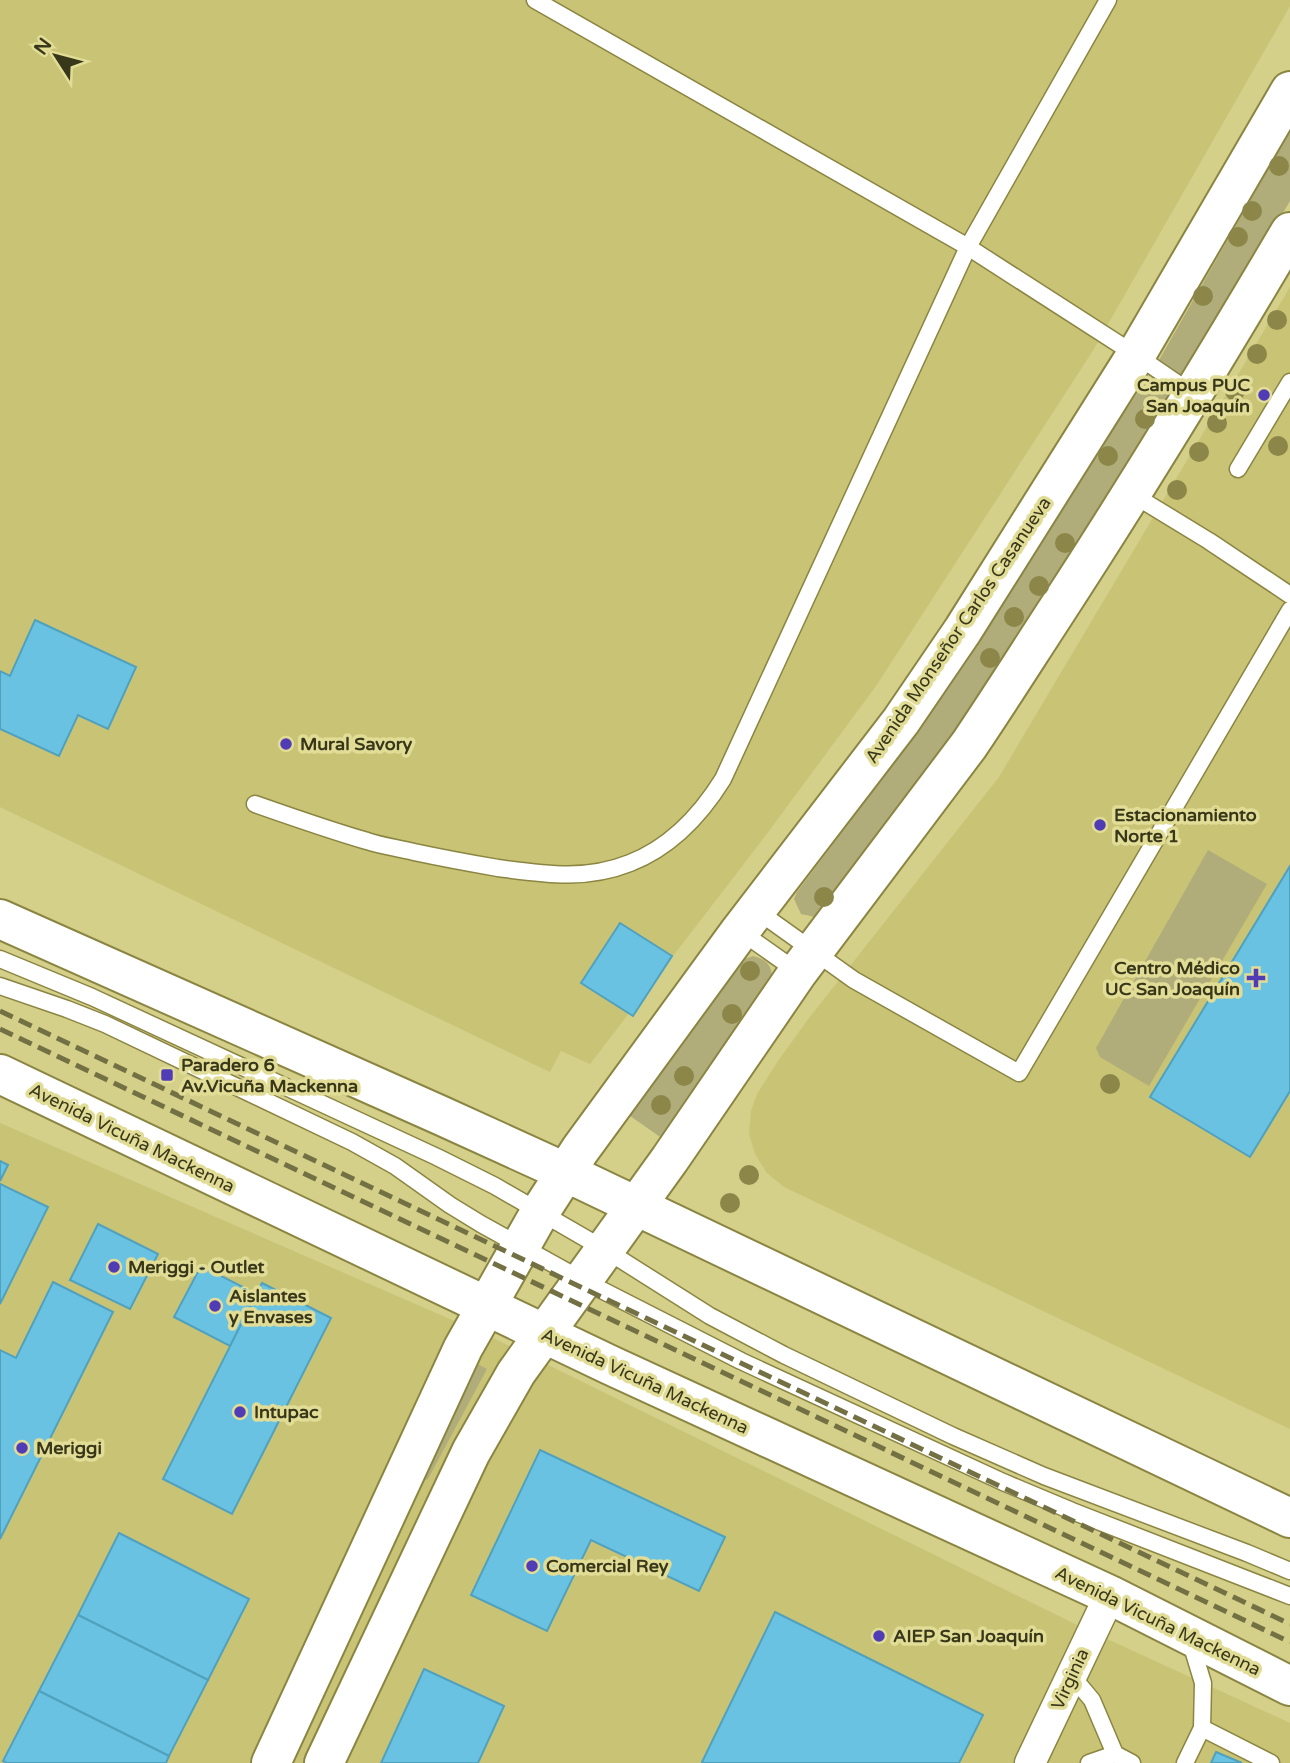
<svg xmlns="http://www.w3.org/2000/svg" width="1290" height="1763" font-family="'Varela Round',sans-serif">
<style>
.built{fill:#c9c375}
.green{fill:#b0ad7b}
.building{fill:#6ac2e2;stroke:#50a1be;stroke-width:2}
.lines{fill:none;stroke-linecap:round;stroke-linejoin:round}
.lane-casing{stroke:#8b8542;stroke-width:19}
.street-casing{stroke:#8b8542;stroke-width:33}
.secondary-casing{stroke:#8b8542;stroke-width:42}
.primary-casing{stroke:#8b8542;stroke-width:42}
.lane{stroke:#fff;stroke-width:16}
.street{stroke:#fff;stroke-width:30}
.secondary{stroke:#fff;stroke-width:38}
.primary{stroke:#fff;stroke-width:38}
.rail{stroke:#737044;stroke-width:5;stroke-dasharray:14 7;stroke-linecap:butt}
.tree{fill:#8c8748}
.poi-dot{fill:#503cb4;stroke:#e1dc96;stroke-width:2.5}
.labels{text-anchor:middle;stroke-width:7;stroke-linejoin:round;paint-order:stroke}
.poi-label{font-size:18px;font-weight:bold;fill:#39371a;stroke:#e1dc96;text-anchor:start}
.street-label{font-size:18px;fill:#39371a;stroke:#e1dc96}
</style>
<rect width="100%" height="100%" fill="#d4cf89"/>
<!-- built -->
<g class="built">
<path d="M0,0H1290V6L1092,352L876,686L763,839L590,1064L561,1051L550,1072L0,807Z"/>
<path d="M1290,287V1429L784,1187L767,1173L755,1154L749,1134L751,1111L757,1094L778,1061L806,1022L999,777Z"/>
<path d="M0,1123L491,1337L1081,1627L1290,1723V1763H0Z"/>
</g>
<!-- green -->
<g class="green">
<path d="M1290,131V201L1183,382L994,677L910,798L821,913L815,917L801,914L794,899L797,892L896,760L993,615L1074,487L1155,367Z"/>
<path d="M1208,850L1267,884L1149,1086L1100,1057L1096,1048Z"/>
<path d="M753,956C765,959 771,964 772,976L663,1139L626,1113L742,960Z"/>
<path d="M474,1362L487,1369L428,1479L423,1481L420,1480Z"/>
</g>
<!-- building -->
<g class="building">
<path d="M35,620L136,667L108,729L78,715L59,756L0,729V671L10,676Z"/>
<path d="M1290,866V1091L1250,1157L1150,1097Z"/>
<path d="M620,923L672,956L633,1016L581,983Z"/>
<path d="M0,1161L8,1165L0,1181Z"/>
<path d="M0,1184L48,1207L0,1304Z"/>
<path d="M98,1224L158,1254L130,1309L70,1280Z"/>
<path d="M201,1266L257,1294L230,1346L174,1317Z"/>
<path d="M53,1282L113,1312L0,1539V1350L16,1358Z"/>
<path d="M262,1283L331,1318L232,1514L163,1479Z"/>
<path d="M540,1450L725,1537L699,1591L591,1540L547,1631L471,1595Z"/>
<path d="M119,1533L249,1599L208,1680L78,1615Z"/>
<path d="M775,1612L983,1715L959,1763H704L702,1762Z"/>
<path d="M78,1615L208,1680L169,1756L39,1691Z"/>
<path d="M424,1669L504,1706L478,1763H381Z"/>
<path d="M39,1691L169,1756L166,1763H7L3,1761Z"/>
<path d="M1216,1752L1242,1763H1211Z"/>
</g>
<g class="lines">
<!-- lane casing -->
<g class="lane-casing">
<g id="lane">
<path d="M535,0L968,247L1136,355L1193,394"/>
<path d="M1238,469L1290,382"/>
<path d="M1132,494L1209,541L1290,595"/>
<path d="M255,804C292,817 329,830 367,841C382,846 398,848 414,852C442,858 469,863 498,868C544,874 585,881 630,863C671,847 700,816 723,779L968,247L1108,0"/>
<path d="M756,910L854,980L1019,1073L1290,610"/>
<path d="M740,931L798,972"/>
<path d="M0,959L92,997L437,1157L495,1186L604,1249L710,1316L784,1355L953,1436L1044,1476L1247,1553L1290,1571"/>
<path d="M0,986L67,1009L105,1024L352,1142L395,1166L450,1205L481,1224L582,1280L741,1361L1003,1482L1072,1511L1290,1596"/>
<path d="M1071,1675L1092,1700L1115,1754L1132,1763"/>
<path d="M1202,1728L1271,1763"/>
<path d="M1089,1763L1115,1754"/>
<path d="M1185,1763L1202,1728L1203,1683L1190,1640"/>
</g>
</g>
<!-- street casing -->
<g class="street-casing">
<path id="street" d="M1030,1763L1110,1595"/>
</g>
<!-- secondary casing -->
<g class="secondary-casing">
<g id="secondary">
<path d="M271,1763L463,1348L540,1212L580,1150L740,931L901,721L963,630L1136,355L1290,91"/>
<path d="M324,1763L471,1452L516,1373L670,1159L798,972L969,745C1000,699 1029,653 1059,607C1139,484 1215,359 1290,232"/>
</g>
</g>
<!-- primary casing -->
<g class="primary-casing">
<g id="primary">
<path d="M0,919L442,1116L565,1172L1290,1518"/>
<path d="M0,1074L610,1365L1110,1595L1290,1686"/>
</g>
</g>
<!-- lane -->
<use href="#lane" class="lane"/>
<!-- street -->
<use href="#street" class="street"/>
<!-- secondary -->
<use href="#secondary" class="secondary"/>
<!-- primary -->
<use href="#primary" class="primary"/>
<!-- rail -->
<g class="rail">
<path d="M0,1011L1290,1624"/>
<path d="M0,1029L1290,1642"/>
</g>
</g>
<!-- trees -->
<g class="tree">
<circle cx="1279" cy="166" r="10"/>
<circle cx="1252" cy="211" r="10"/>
<circle cx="1238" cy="237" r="10"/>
<circle cx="1203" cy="296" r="10"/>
<circle cx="1277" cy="320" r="10"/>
<circle cx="1257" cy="354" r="10"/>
<circle cx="1235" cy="391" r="10"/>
<circle cx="1145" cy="419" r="10"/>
<circle cx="1217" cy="423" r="10"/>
<circle cx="1278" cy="446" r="10"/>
<circle cx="1199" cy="452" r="10"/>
<circle cx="1108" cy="456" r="10"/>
<circle cx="1177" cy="490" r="10"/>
<circle cx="1065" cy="543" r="10"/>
<circle cx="1039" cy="586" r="10"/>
<circle cx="1014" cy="617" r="10"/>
<circle cx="990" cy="658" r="10"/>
<circle cx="824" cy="897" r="10"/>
<circle cx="750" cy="971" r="10"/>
<circle cx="732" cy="1014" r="10"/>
<circle cx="684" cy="1076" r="10"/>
<circle cx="1110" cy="1084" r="10"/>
<circle cx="661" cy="1105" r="10"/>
<circle cx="749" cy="1175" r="10"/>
<circle cx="730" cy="1203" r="10"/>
</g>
<!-- markers -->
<g class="poi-dot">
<circle cx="1264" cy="395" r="7"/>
<circle cx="286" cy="744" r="7"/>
<circle cx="1100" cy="825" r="7"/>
<path d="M1252.5 967.5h7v7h7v7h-7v7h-7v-7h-7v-7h7z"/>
<rect x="160" y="1068" width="14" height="14" rx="3.5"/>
<circle cx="114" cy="1267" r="7"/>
<circle cx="215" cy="1306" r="7"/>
<circle cx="240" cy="1412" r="7"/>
<circle cx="22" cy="1448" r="7"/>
<circle cx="532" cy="1566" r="7"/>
<circle cx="879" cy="1636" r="7"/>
</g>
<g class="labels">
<!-- poi labels -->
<g class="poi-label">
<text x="1250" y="391" text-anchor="end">Campus PUC<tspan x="1250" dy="21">San Joaquín</tspan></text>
<text x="300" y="750">Mural Savory</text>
<text x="1114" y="821">Estacionamiento<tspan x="1114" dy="21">Norte 1</tspan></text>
<text x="1240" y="974" text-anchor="end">Centro Médico<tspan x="1240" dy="21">UC San Joaquín</tspan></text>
<text x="181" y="1071">Paradero 6<tspan x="181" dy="21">Av.Vicuña Mackenna</tspan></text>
<text x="128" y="1273">Meriggi - Outlet</text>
<text x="229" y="1302">Aislantes<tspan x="229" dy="21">y Envases</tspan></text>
<text x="254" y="1418">Intupac</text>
<text x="36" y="1454">Meriggi</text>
<text x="546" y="1572">Comercial Rey</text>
<text x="893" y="1642">AIEP San Joaquín</text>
</g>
<!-- street labels -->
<g class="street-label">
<text transform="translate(958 630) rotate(-56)" y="6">Avenida Monseñor Carlos Casanueva</text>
<text transform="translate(132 1138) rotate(26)" y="6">Avenida Vicuña Mackenna</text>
<text transform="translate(645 1381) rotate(25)" y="6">Avenida Vicuña Mackenna</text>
<text transform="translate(1158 1621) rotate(26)" y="6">Avenida Vicuña Mackenna</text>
<text transform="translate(1070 1679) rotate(-65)" y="6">Virginia</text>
</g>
</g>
<!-- north arrow -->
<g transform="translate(56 56) rotate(306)" stroke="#e1dc96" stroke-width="5" paint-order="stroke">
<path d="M0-5L12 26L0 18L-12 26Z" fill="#39371a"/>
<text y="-10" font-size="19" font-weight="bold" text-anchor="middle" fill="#39371a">N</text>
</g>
</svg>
